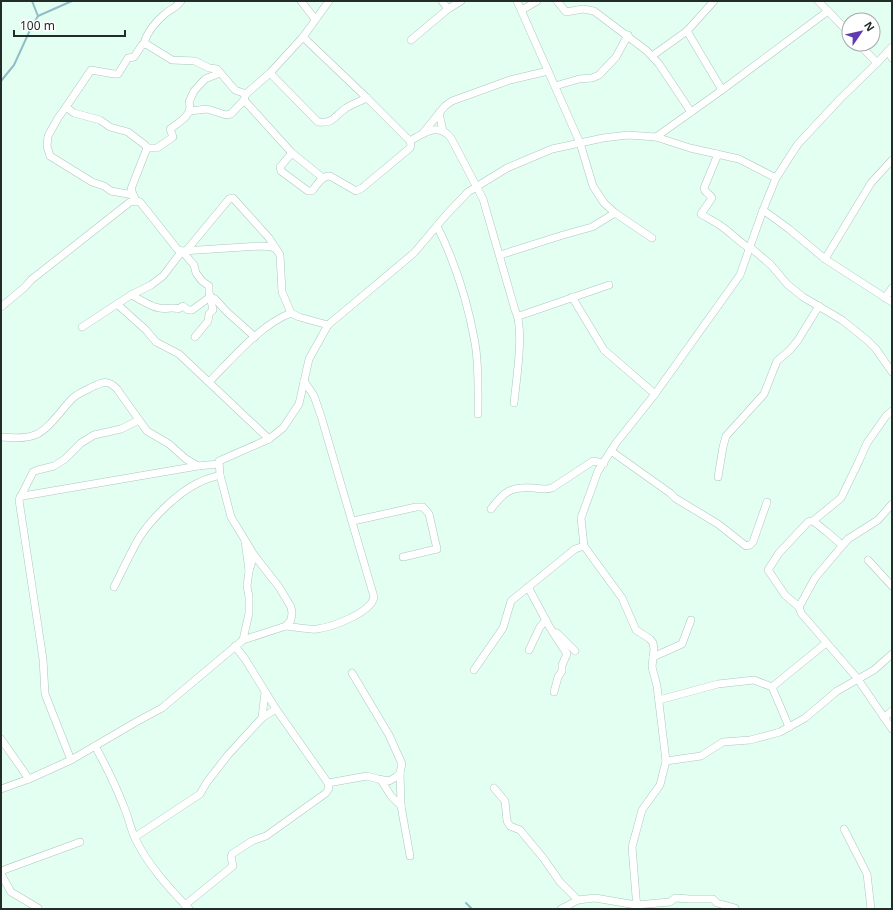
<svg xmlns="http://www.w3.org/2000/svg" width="893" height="910" font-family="'Noto Sans',sans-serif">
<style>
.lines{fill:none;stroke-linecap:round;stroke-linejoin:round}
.stream{stroke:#91bdc9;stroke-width:2}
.minor-casing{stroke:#adc7bc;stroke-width:8}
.minor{stroke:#fff;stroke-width:7}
</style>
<rect width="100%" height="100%" fill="#e3fff2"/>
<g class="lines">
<!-- stream -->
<g class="stream">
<path d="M32,1L38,16"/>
<path d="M1,81L14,65L31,28L38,16L72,1"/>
<path d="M466,903L472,909"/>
</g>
<!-- minor casing -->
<g class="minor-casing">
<g id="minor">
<path d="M301,1L315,19"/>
<path d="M442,1L448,9"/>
<path d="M517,1L580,143L593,186L604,203L615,213L652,238"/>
<path d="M557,1L566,12L583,9L594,11L647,51L659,64L691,112"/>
<path d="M818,1L828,11"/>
<path d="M522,10L537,1"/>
<path d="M687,31L722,90"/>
<path d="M411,40L448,9L461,1"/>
<path d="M144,44C146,33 157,20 166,13C172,8 174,10 181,1"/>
<path d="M859,44L877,63"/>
<path d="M888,51L892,58"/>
<path d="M652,56L687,31L714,1"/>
<path d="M270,73L318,122C334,124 334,116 346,108C353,104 360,101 367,98"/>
<path d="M555,86L579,79L592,78L599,75L616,57L628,35"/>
<path d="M244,100L292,153L323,178"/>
<path d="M66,107L91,70L114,74H118L128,58L134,57L142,45L146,44L172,60L195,61L209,68L217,69L235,90L246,94"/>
<path d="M190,111L207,109L226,115L231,114L244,100L246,94L270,73L303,37L329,1"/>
<path d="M439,113L443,131"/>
<path d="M423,133L445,106L452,101L510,80L548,71"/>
<path d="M656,137L722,90L828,11L849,33"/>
<path d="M410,141C424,133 438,122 451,138L483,199L515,310C525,328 516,381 514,403"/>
<path d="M147,148L131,189L136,201L140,202L178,250L182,251L194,265L196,273L202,281L209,286V292L213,310L209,314L208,321L195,337"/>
<path d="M147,148H157L173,137L170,129C178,123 194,115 189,102L194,91L205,79L220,73"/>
<path d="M292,153L280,167L281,171L308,191H312C317,185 322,175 330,176L356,191L362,188L410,148L411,145L410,141L367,98L303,37"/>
<path d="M718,154L704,188C704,193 711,194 712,198L701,214C707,218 712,220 718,224C728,230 738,241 749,248"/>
<path d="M133,195L111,191L104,186L92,182L50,156L47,146L48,136L58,118L66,107L74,113L100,120L110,127L128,132L145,145L147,148"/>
<path d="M763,210L789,229L825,259L892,302"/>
<path d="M437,226C455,262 468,303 475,343C479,366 478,392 478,414"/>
<path d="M750,247L771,265L787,284L803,297L842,320L867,340L876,349L892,372"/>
<path d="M186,251L229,199L233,198L269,238L280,255L282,292L291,313L299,317L328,325"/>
<path d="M500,255L563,235L592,227L615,213"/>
<path d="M825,259L871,183L892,160"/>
<path d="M131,295C140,299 149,306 159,308C166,310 172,306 178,309L183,306L188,310H192L210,297"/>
<path d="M210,297L215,299L227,312L255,337"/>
<path d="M572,297L604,350L655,394"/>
<path d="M885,298L892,288"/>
<path d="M117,304L146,330L156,342L179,354L269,439"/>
<path d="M1,307L25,287L31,280L130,202L136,201"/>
<path d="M519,316L609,285"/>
<path d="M82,327L131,295L151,285L163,276L182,251L261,246L272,247L277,250"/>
<path d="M209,382C231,360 261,324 291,313"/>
<path d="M892,411L886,416L867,443L859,461L841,498L813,521H811L808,522L779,553L768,570L785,595L799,607L801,613L857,678L892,729"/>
<path d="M1,437C11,438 25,439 35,435C49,430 63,407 74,397C79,393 85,391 90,388C102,382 108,379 117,389L147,431L169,444L186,459L198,466L218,464"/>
<path d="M611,451L670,493L675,498L718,524L746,546L750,545L753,542L767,502"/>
<path d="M718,477L723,447L726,436L764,394L777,361L790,350L798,340L819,306"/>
<path d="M20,497L23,496L198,466"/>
<path d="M491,509C504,492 510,486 534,488C541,489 546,490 552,488L593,461L604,463"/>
<path d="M353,521L416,507H423L429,514L437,549L403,557"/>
<path d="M813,521L827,532L842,545"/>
<path d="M245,541L249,571"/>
<path d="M868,560L892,586"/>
<path d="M114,587C122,571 130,554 139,538C152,518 178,492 200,482C206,479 213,477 220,475"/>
<path d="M528,587L549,626L567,654L562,665V671L558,677L554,692"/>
<path d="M799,607L815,578L848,539L878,520L892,504"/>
<path d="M286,626C296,627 308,630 317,629C332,627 371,613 374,597L321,416L314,396L304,381"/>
<path d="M557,633L575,651"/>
<path d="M243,640L249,613V597L247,586L249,571L254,555"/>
<path d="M235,646L245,659L276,709L328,783L367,776L378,779L389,781L396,777L400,773"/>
<path d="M529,650L540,627L546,620"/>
<path d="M653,657L682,644L691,620"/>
<path d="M474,670L503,628L511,601L575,549L584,546"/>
<path d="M352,673L389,735L402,764L400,773L401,806L410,856"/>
<path d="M772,687L789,727"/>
<path d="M659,700L718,684L754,680L772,687L826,643"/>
<path d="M262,718L265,692"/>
<path d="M884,718L892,711"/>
<path d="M1,739L29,779"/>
<path d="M95,746C106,766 116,786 124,807C128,816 130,826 134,836C146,863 169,888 189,909"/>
<path d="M71,760L45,694L43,659L19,500L33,472L38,470L54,466L65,459L81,443L94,435L121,429L139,420"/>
<path d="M666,761L701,756L723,742L750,740L780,732L805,718L837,691L874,670L892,654"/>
<path d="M381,780L391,796L401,806"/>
<path d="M494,788L505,801L507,821L510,826L520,830L544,859L560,882L578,900"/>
<path d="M1,789L29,779L71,760L136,722L162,708L243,640L286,626L291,620L292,613L291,607L279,587L254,555L231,517L220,475L219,461L269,439L283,428L299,404L309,359L328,325L414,253L447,214L468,192L507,168L552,149L603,138L628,135L656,137L690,148L739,159L776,178"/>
<path d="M844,829L867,874L871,909"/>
<path d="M135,837L200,794L207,782L228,755L262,718L276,709"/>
<path d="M1,871L80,842"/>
<path d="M1,874L11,892L38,908"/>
<path d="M185,905L233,866L231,857L232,854L252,841L266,836L326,793L329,788L328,783"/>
<path d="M561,909L578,900L595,898L636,905L670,902L675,898L690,899H713L717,903L735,908"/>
<path d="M637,909L632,847L642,810L660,785L666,761L657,686L652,667L654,649L653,643L650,639L636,630L622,598L584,546L581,518L598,471L616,443L655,394L740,275L763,210L776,178L798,144L840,99L877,63L892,47"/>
</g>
</g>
<!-- minor -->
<use href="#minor" class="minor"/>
</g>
<!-- border -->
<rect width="893" height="910" fill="none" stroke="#222c28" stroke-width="4"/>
<!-- north arrow -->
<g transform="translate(861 32) rotate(56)"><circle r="19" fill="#ffffff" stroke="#a7aba9"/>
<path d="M0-3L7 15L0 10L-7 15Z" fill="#603ab2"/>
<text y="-6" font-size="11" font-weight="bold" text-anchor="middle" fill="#222c28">N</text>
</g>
<!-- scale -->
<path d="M14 30v6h111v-6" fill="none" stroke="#222c28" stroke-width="2"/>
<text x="20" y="30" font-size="12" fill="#222c28" stroke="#ffffff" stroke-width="3" paint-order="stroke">100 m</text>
</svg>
